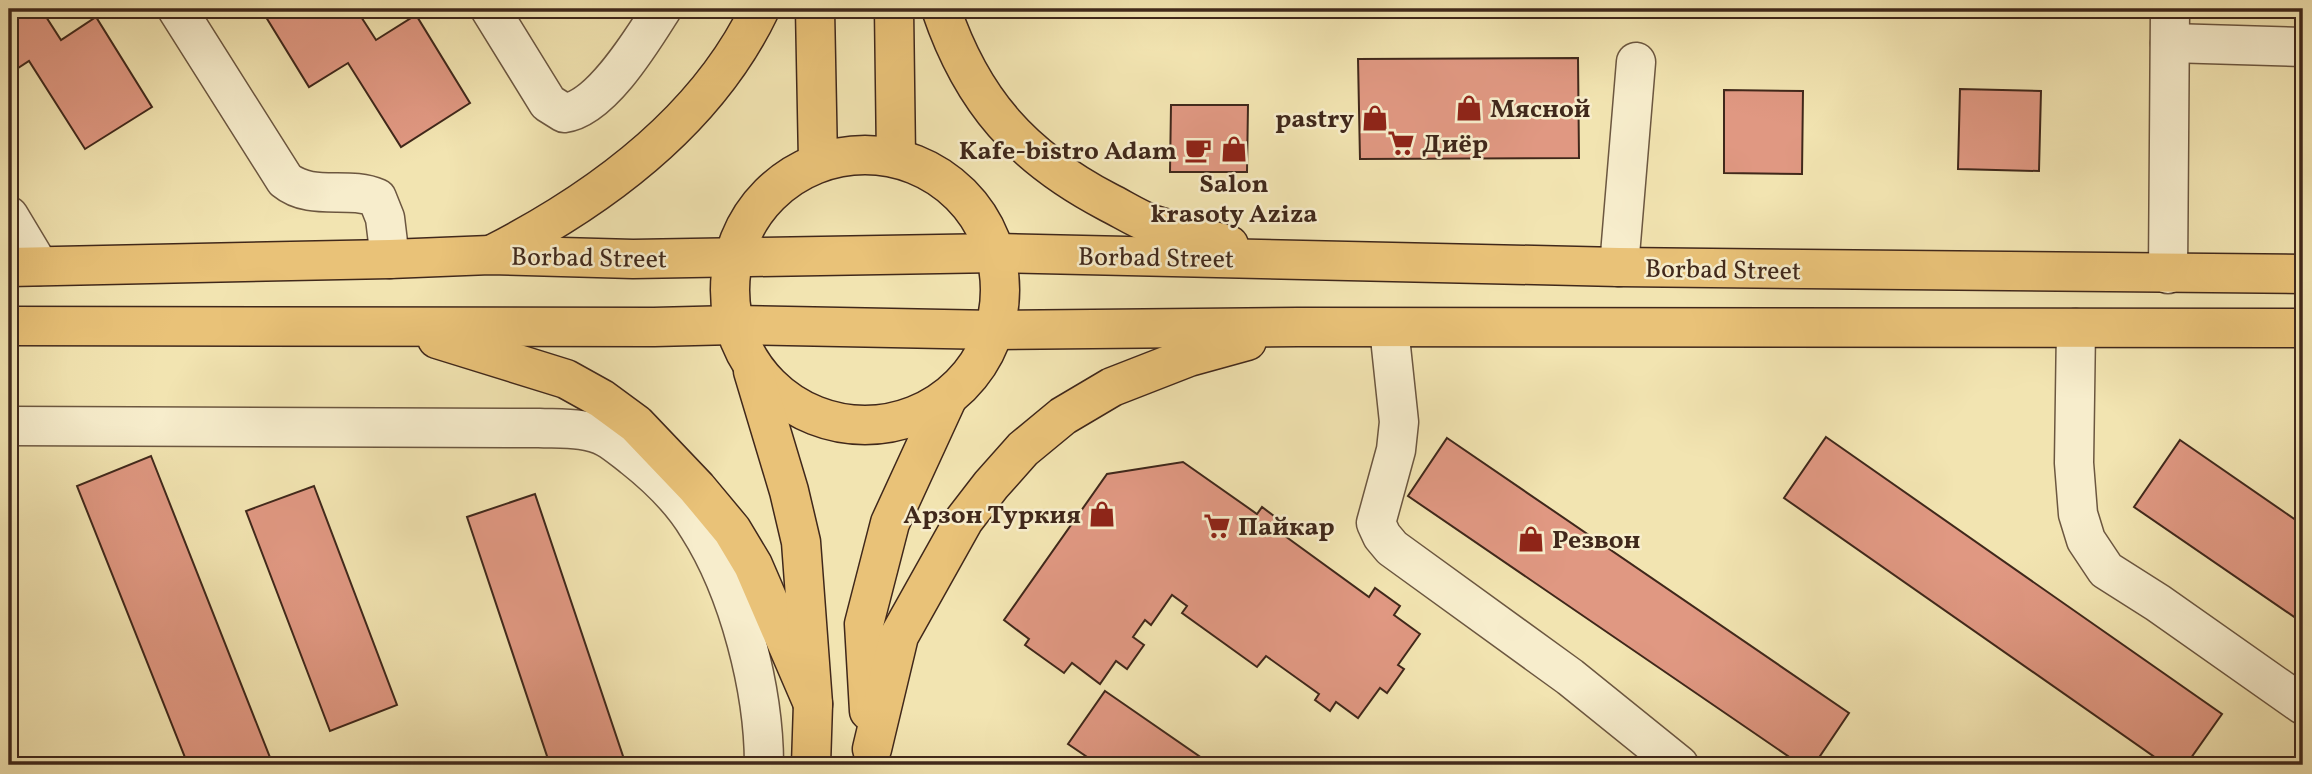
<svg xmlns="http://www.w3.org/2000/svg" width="2312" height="774" font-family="Vollkorn,serif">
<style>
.building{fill:#e09882;stroke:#40281b;stroke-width:2}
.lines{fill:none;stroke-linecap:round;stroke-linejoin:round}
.minor-casing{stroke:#6c5740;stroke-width:41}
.major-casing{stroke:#40281b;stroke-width:41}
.minor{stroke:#f7edcc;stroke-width:38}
.major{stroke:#e9c278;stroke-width:38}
.labels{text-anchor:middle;stroke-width:5;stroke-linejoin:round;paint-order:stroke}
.poi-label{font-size:26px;font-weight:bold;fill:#40281b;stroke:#f7edcc;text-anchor:start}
.street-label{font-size:26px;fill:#40281b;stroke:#f7edcc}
</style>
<rect width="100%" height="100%" fill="#f2e4b1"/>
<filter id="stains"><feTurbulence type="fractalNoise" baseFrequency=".00286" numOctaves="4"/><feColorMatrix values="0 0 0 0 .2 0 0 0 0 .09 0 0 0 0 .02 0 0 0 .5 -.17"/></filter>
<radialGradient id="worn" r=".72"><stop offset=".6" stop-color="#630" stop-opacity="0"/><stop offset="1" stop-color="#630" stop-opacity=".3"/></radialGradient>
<!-- building -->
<g class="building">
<path d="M9,9H41L61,40L96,17L152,107L85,149L29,61L9,74Z"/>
<path d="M261,9H356L376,40L416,15L470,103L401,147L348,63L309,87Z"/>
<path d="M1004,9H1729V12L1004,10Z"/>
<rect x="2047" y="9" width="61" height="5"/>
<rect x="2233" y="9" width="70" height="5"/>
<path d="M1578,58L1579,158L1360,159L1358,59Z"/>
<path d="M1960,89L2041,91L2039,171L1958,169Z"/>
<path d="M1724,90L1803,91L1802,174L1724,173Z"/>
<path d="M1171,105H1248L1247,172H1170Z"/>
<path d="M1826,437L2222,714L2186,765H2166L1784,498Z"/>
<path d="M1447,438L1849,713L1814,765H1801L1408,496Z"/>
<path d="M2180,440L2303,525V623L2134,507Z"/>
<path d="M151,456L273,765H188L77,486Z"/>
<path d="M1183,462L1257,514L1262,507L1290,528L1285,536L1369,597L1375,588L1400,606L1394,615L1420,634L1398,665L1404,669L1387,693L1380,688L1358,718L1336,702L1330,711L1315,700L1319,694L1266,656L1257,667L1182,613L1187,606L1172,595L1151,625L1145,620L1133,637L1144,645L1127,669L1116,661L1100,684L1072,663L1064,673L1025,645L1029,639L1004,620L1107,474Z"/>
<path d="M314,486L397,705L330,731L246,511Z"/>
<path d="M535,494L626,765H550L467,517Z"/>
<path d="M1105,691L1212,765H1099L1068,744Z"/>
</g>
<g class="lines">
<!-- minor casing -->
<g class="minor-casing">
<g id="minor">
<path d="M177,9L285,180C312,202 348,185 377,198L385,218L390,259"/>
<path d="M490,9L548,103L564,113C601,109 643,39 662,9"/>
<path d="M2170,43L2303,47"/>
<path d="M9,216L39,266"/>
<path d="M1619,267L1636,62"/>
<path d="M2168,274L2170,9"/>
<path d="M1389,328L1399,422L1396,450L1376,523L1382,536L1392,548L1570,677L1679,765"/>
<path d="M2076,328L2074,463L2078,514L2086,540L2106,570L2158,603L2303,705"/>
<path d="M9,426L539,428C561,429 588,427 607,438C616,443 625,451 633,457C657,476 682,500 698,527C739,591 764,690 764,765"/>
</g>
</g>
<!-- major casing -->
<g class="major-casing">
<g id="major">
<path d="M815,9L818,161"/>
<path d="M894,9L896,157"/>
<path d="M941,9C972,101 1022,157 1108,202C1122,209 1136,218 1151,224C1176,232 1203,238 1229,245"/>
<circle cx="865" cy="290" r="135"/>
<path d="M493,254C600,199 707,120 760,9"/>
<path d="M9,267L390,259L490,255L633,259L998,253L1619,267L2303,274"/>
<path d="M9,326L654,327L734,325L995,330L1298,327L2303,328"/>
<path d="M437,339L566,379L602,399L636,424L697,488L732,530L753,565L813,704"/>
<path d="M753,371L789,491L801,542L813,704L811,765"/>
<path d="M869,711L864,624L890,523L947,399"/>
<path d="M872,749L899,636L964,520L991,485L1023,449L1063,416L1112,387L1189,357L1247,341"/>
</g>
</g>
<!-- minor -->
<use href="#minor" class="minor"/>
<!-- major -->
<use href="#major" class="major"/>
</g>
<!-- icons -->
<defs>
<g id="shop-bare" transform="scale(2.1)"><path d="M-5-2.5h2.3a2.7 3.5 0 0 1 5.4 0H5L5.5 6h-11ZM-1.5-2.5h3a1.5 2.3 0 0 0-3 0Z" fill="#8f2418" stroke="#f7edcc" stroke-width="2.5" paint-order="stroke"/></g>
<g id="supermarket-bare" transform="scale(2.1)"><path d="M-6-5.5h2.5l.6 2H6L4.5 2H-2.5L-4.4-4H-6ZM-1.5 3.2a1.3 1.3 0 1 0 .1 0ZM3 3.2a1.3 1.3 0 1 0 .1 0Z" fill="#8f2418" stroke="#f7edcc" stroke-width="2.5" paint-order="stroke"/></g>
<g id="cafe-bare" transform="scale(2.1)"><path d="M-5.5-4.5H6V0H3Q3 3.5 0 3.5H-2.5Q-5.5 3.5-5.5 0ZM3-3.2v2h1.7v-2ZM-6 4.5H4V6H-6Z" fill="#8f2418" stroke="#f7edcc" stroke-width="2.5" paint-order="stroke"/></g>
</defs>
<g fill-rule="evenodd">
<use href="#shop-bare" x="1469" y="108"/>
<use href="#shop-bare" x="1375" y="118"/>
<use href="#supermarket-bare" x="1401" y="143"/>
<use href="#shop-bare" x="1234" y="149"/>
<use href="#cafe-bare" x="1198" y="150"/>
<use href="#shop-bare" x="1102" y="514"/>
<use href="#supermarket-bare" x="1217" y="526"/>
<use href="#shop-bare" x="1531" y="539"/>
</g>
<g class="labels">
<!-- poi labels -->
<g class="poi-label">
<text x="1490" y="117">Мясной</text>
<text x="1354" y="127" text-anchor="end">pastry</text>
<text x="1422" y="152">Диëр</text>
<text x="1177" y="159" text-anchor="end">Kafe-bistro Adam</text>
<text x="1234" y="192" text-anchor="middle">Salon<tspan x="1234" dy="30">krasoty Aziza</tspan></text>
<text x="1081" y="523" text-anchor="end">Арзон Туркия</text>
<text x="1238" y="535">Пайкар</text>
<text x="1552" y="548">Резвон</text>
</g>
<!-- street labels -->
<g class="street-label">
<text transform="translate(589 257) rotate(1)" y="9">Borbad Street</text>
<text transform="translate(1156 257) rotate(1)" y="9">Borbad Street</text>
<text transform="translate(1723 269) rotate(1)" y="9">Borbad Street</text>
</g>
</g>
<!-- margin -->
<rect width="2312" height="774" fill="none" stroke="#f2e4b1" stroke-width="35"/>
<rect x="10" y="10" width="2291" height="753" fill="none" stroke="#40281b" stroke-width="3.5"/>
<rect x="18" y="18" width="2277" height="739" fill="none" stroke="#40281b" stroke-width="2"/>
<rect width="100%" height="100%" filter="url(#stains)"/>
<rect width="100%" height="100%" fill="url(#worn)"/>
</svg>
